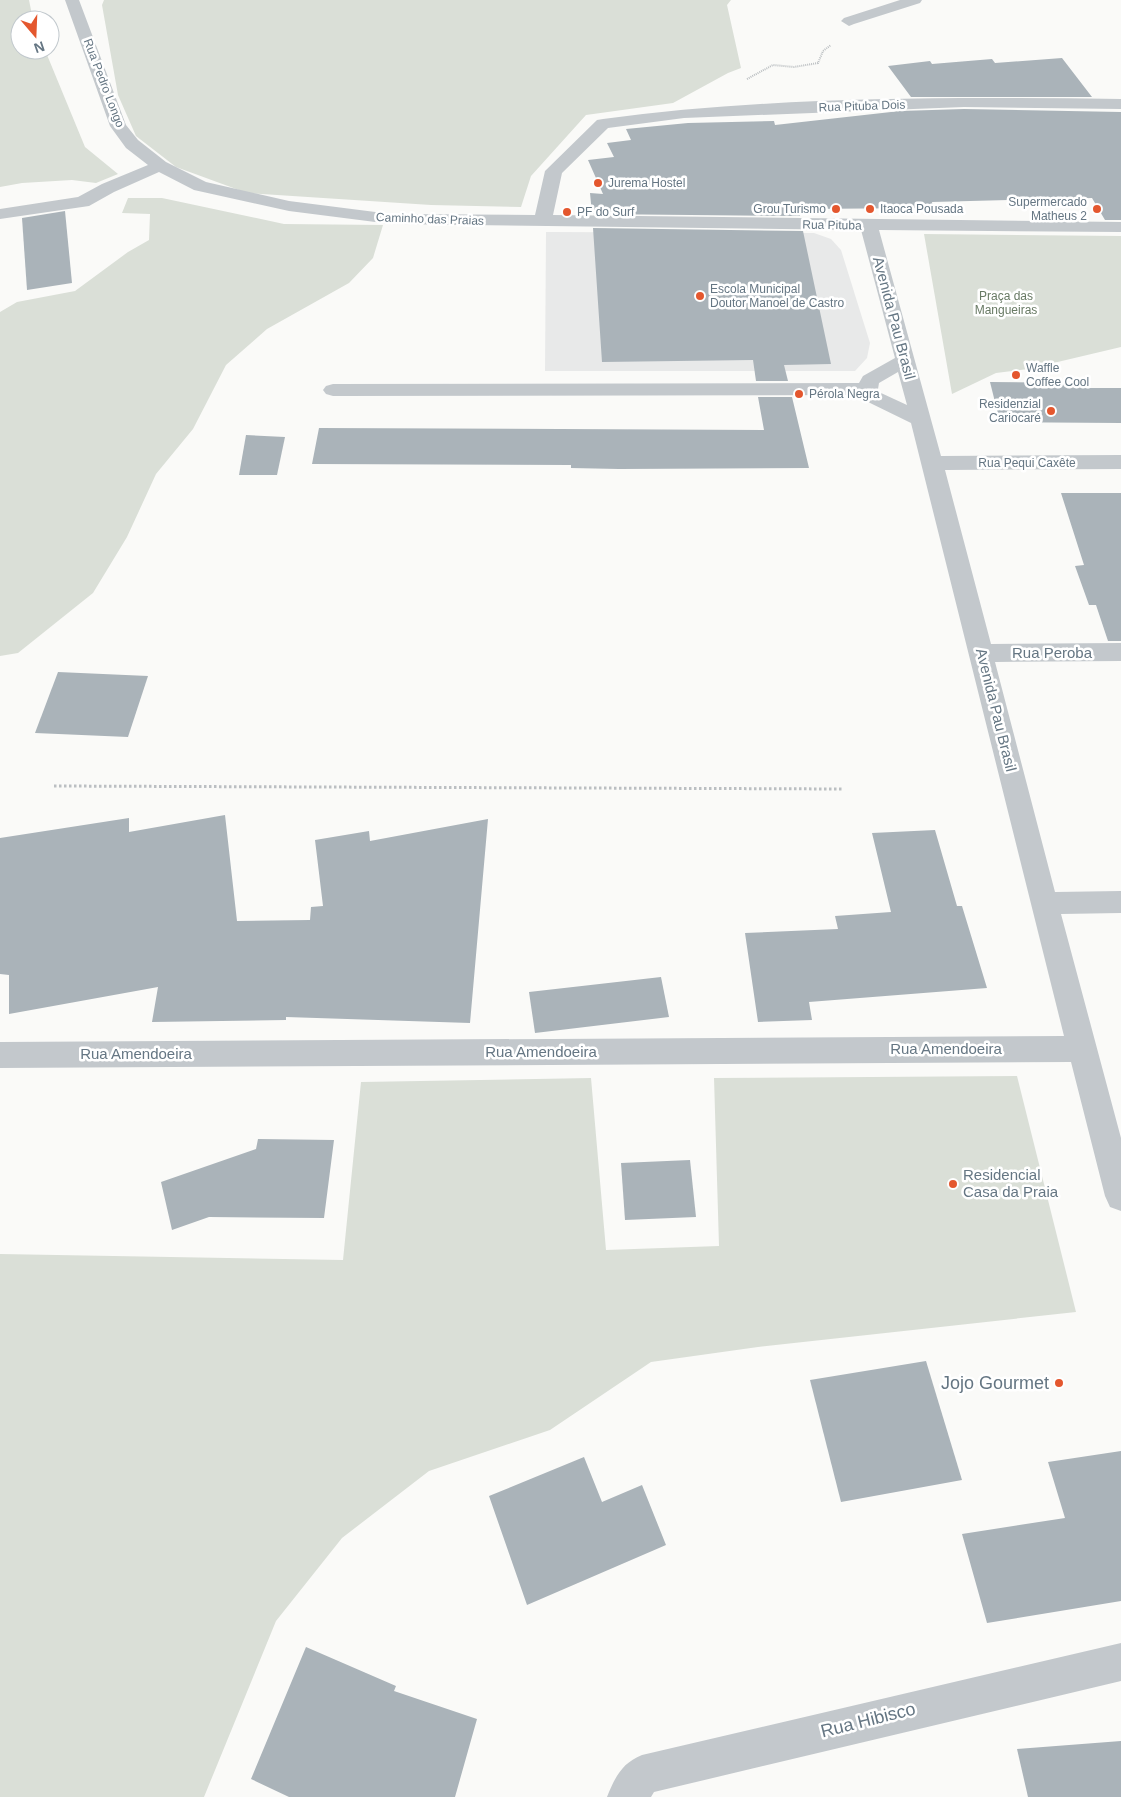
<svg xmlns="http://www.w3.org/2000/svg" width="1121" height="1797" font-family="Arial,sans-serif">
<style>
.built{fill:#e8e9e9}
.green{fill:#dadfd7}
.building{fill:#aab3b9}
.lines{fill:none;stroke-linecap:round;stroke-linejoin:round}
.path-far1{stroke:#bbbfc2;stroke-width:2;stroke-dasharray:1 1;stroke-linecap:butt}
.path{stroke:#bbbfc2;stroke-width:3;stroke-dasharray:2.5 2.5;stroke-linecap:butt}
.minor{fill:#c3c8cc;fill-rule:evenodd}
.poi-dot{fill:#e4572e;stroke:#fff;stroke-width:2}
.labels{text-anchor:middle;stroke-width:5;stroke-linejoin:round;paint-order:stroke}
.far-street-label{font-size:12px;fill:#657683;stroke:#fff}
.far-poi-label{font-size:12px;fill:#657683;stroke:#fff;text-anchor:start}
.far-park-label{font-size:12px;fill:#687a64;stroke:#fff}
.street-label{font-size:15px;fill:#657683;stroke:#fff}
.poi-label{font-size:15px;fill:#657683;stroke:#fff;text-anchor:start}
.near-poi-label{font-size:18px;fill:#657683;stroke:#fff;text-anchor:end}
.near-street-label{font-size:18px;fill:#657683;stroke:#fff}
</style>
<rect width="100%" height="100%" fill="#fafaf8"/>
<!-- built -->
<path class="built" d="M546,232L814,233L831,239L841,250L870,343L867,358L855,371H545Z"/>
<!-- green -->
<g class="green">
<path d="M0,0H29L33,20H20V50H45L85,147L118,174L96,183L72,180L22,183L0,187Z"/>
<path d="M104,0H731L727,5L741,68L728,73L673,103L586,115L531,176L521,207L431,205L247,193L176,167L136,136L118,95L102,5Z"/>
<path d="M128,198H162L284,224L383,225L373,258L349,283L267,329L226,365L193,429L156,474L127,537L93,593L18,653L0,656V312L17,302L75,291L128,252L149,240L150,214L122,213Z"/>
<path d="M924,234L1121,236V347L1028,369L996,373L952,394Z"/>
<path d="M1017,1076L1076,1312L758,1347L651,1362L550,1430L429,1471L342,1538L276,1621L204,1797H0V1254L343,1260L361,1082L591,1078L606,1250L719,1246L714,1078Z"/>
</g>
<!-- building -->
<g class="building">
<path d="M1062,58L1092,97H911L888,66L930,61L932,64L992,59L995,63Z"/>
<path d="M964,109L1121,112V220H1105L1092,198L932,202L933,208L798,209L800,216L592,214L590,193L603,194L588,160L614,157L607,143L631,140L626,129L688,123L774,121L775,125L900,111Z"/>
<path d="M65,211L72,283L27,290L22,218Z"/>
<path d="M593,228L803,231L831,364L784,365L788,381H756L753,360L602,362Z"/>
<path d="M990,382L1082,383L1083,388H1121V423L1000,422Z"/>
<path d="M758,397H792L809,468L619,469L571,468V465L312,464L319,428L764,430Z"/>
<path d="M246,435L285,437L277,475H239Z"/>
<path d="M1061,493H1121V641H1108L1096,605H1089L1075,566L1084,565Z"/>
<path d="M58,672L148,676L128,737L35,733Z"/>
<path d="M225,815L237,921L310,920L311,907L323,906L315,840L369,831L370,841L488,819L470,1023L286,1017V1020L152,1022L158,987L9,1014V975L0,974V838L129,818V832Z"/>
<path d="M935,830L957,906H962L987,988L809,1002L812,1020L758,1022L745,933L838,929L835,916L891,912L872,833Z"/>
<path d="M661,977L669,1017L535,1033L529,992Z"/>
<path d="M258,1139L334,1140L324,1218L209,1217L172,1230L161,1182L256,1149Z"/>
<path d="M690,1160L696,1217L625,1220L621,1163Z"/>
<path d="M926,1361L962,1480L841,1502L810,1380Z"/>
<path d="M1121,1451V1601L987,1623L962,1534L1065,1518L1048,1462Z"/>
<path d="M584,1457L602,1502L642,1485L666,1545L527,1605L489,1496Z"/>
<path d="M306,1647L396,1686L394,1691L477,1719L455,1797H289L251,1779Z"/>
<path d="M1121,1741V1797H1028L1017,1749Z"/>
</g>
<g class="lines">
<!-- path-far1 -->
<path class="path-far1" d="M747,79L773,65L794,67L818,63L823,51L831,45"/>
<!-- path -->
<path class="path" d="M54,786L843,789"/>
<!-- minor -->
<g class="minor">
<path d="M65,0H79L126,125L138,140L166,162L206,182L289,201L391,214L535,215L545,171L597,120L603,119C773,96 950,97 1121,99V109L964,107L684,118L608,128L562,173L553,215L1121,222V232L879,230L941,456L1121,455V469L945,470L991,644L1121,643V661L995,662L1055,892L1121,891V913L1061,914L1121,1138V1211L1110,1207L1105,1196L1071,1062L0,1068V1042L1064,1036L911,423L866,401L862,395L333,396L326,394L323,390L326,386L333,384L859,383L863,376L895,358L861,230L391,224L289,211L194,190L159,172L114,192L89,206L0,219V209L78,197L102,184L148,165L126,148L110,126ZM898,372L907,405L881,393L878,389L879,383Z"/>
<path d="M900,0H922L920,3L854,24L849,26L841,21L844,18Z"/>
<path d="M1121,1643V1681L654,1792L651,1797H607C615,1777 622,1763 642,1755Z"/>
</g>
</g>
<!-- markers -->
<g class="poi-dot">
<circle cx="598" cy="183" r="5"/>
<circle cx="836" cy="209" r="5"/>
<circle cx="870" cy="209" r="5"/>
<circle cx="1097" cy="209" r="5"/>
<circle cx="567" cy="212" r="5"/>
<circle cx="700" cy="296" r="5"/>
<circle cx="1016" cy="375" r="5"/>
<circle cx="799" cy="394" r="5"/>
<circle cx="1051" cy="411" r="5"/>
<circle cx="953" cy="1184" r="5"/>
<circle cx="1059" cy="1383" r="5"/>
</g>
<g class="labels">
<!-- far-street labels -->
<g class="far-street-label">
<text transform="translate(104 83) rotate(69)" y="4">Rua Pedro Longo</text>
<text transform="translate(862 106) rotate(-2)" y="4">Rua Pituba Dois</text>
<text transform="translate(430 219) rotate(2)" y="4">Caminho das Praias</text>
<text transform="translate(832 225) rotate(1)" y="4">Rua Pituba</text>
<text x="1027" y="467">Rua Pequi Caxête</text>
</g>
<!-- far-poi labels -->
<g class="far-poi-label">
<text x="608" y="187">Jurema Hostel</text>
<text x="1087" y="206" text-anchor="end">Supermercado<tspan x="1087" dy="14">Matheus 2</tspan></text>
<text x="826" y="213" text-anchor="end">Grou Turismo</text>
<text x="880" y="213">Itaoca Pousada</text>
<text x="577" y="216">PF do Surf</text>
<text x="710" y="293">Escola Municipal<tspan x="710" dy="14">Doutor Manoel de Castro</tspan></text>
<text x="1026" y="372">Waffle<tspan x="1026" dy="14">Coffee Cool</tspan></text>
<text x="809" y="398">Pérola Negra</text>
<text x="1041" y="408" text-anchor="end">Residenzial<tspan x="1041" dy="14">Cariocaré</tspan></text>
</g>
<!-- far-park labels -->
<g class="far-park-label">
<text x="1006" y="300">Praça das<tspan x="1006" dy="14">Mangueiras</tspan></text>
</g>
<!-- street labels -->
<g class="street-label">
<text transform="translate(894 318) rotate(75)" y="5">Avenida Pau Brasil</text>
<text x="1052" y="658">Rua Peroba</text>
<text transform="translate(996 710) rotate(76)" y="5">Avenida Pau Brasil</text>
<text x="946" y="1054">Rua Amendoeira</text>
<text x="541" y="1057">Rua Amendoeira</text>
<text x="136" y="1059">Rua Amendoeira</text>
</g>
<!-- poi labels -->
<g class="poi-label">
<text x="963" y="1180">Residencial<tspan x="963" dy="17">Casa da Praia</tspan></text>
</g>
<!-- near-poi labels -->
<g class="near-poi-label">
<text x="1049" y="1389">Jojo Gourmet</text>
</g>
<!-- near-street labels -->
<g class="near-street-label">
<text transform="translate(868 1720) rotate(-14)" y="6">Rua Hibisco</text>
</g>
</g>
<!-- north arrow -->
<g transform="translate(35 35) rotate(161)"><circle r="24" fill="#ffffff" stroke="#c1c8cd"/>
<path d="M0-4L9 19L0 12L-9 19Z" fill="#e4572e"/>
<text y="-8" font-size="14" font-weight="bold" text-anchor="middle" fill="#657683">N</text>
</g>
</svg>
